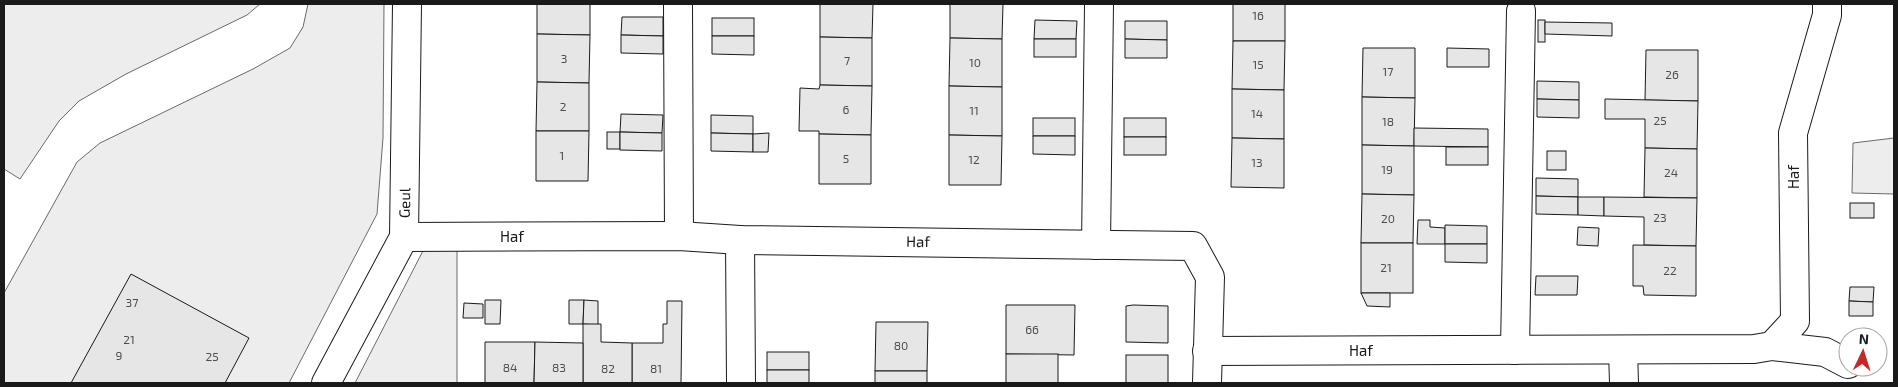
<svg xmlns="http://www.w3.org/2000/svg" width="1898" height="387" font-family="'Exo 2',sans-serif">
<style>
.built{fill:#ededed;stroke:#6a6a6a}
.building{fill:#e6e6e6;stroke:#1a1a1a}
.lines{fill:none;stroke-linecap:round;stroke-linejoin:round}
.street-casing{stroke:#1a1a1a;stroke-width:30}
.street{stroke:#fff;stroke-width:28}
.labels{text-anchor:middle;stroke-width:4;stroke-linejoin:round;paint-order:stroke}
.number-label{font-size:12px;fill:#4d4d4d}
.street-label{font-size:15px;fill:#1a1a1a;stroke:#fff}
</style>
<rect width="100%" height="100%" fill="#fff"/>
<!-- built -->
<g class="built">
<path d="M4,4H260L247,15L126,74L79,101L59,121L20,179L4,169Z"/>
<path d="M308,4H384L383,138L377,214L289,383H4V293L77,162L100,143L253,69L290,48L303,27Z"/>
<path d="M1894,138V194L1852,193L1853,143Z"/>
<path d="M426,245H457V383H355Z"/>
</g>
<!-- building -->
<g class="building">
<path d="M537,4H590V35L537,34Z"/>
<path d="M820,4H873L872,38L820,37Z"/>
<path d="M950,4H1003L1002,39L950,38Z"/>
<rect x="1233" y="4" width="52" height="37"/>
<path d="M622,17H663V36L621,35Z"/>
<rect x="712" y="18" width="42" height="18"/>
<path d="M1035,20L1077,21L1076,39H1034Z"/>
<rect x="1538" y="20" width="7" height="22"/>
<path d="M1125,21H1167V40L1125,39Z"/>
<path d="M1545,22L1612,23V36L1545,34Z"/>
<path d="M537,34L590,35L589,83L537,82Z"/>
<path d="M621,35L663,36V54L621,53Z"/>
<path d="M712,36H754V55L712,54Z"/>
<path d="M820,37L872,38V86L820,85Z"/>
<path d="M950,38L1002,39V87L949,86Z"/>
<rect x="1034" y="39" width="42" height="18"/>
<path d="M1125,39L1167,40V58H1125Z"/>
<path d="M1233,41H1285L1284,90L1232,89Z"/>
<path d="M1363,48H1415V98L1362,97Z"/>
<path d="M1447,48L1489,49V67H1447Z"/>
<path d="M1646,50H1698V101L1645,100Z"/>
<path d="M1537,81L1579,82V100L1537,99Z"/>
<path d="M537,82L589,83V131H536Z"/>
<path d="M820,85L872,86L871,135L819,134V131H799L800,88L819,89Z"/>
<path d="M949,86L1002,87V136L949,135Z"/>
<path d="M1232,89L1284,90V139L1232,138Z"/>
<path d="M1362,97L1415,98L1414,146L1362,145Z"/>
<path d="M1537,99L1579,100V118L1537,117Z"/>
<path d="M1605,99L1698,101L1697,149L1645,148V119H1605Z"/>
<path d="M621,114L663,115L662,133L620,132Z"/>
<path d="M711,115L753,116V134L711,133Z"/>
<rect x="1033" y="118" width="42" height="18"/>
<rect x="1124" y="118" width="42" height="19"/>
<path d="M1414,128L1488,129V147L1414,146Z"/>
<path d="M536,131H589L588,181H536Z"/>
<rect x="607" y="132" width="13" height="17"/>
<path d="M620,132L662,133V151L620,150Z"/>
<path d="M711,133L753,134V152L711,151Z"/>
<path d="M769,133L768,152H753V134Z"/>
<path d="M819,134L871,135V184H819Z"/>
<path d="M949,135L1002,136L1001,185H949Z"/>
<path d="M1033,136H1075V155L1033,154Z"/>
<rect x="1124" y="137" width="42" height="18"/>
<path d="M1232,138L1284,139V188L1231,187Z"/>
<path d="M1362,145L1414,146V195L1362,194Z"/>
<rect x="1446" y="147" width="42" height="18"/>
<path d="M1645,148L1697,149V198L1644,197Z"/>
<rect x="1547" y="151" width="19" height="19"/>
<path d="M1536,178L1578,179V197L1536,196Z"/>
<path d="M1362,194L1414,195L1413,243H1361Z"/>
<path d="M1536,196L1578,197V215L1536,214Z"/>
<path d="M1578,197H1604V216L1578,215Z"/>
<path d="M1604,197L1697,198L1696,246L1644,245V217L1604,216Z"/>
<rect x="1850" y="203" width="24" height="15"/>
<path d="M1418,220H1430V227L1445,228V244H1417Z"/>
<path d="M1445,225L1487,226V244H1445Z"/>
<path d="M1578,227L1599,228L1598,246L1577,245Z"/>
<rect x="1361" y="243" width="52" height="50"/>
<path d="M1445,244H1487V263L1445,262Z"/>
<path d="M1633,245L1696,246V296L1644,295L1643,286H1633Z"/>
<path d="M131,274L249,338L225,383H71Z"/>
<path d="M1536,276H1578L1577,295H1535Z"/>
<path d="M1850,287H1874L1873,302L1849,301Z"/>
<path d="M1361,293H1390V307L1367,306Z"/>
<path d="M485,300H501L500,324H485Z"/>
<path d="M569,300H584L583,324H569Z"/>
<path d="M584,300L598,301V325L583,324Z"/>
<path d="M667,301H682L681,383H632V343H663V324H667Z"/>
<path d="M1849,301L1873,302V316H1849Z"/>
<path d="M464,303L483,304V318H463Z"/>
<path d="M1006,305H1075L1074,355L1006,354Z"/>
<path d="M1133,305L1168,306V343L1126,342V306Z"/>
<path d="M876,322H928L927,371H875Z"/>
<path d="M583,324H601V342L632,343V383H583Z"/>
<path d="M485,342H535L534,383H485Z"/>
<path d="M535,342L583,343V383H534Z"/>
<rect x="767" y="352" width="42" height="18"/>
<rect x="1006" y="354" width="52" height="29"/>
<rect x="1126" y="355" width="42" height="28"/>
<rect x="767" y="370" width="42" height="13"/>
<rect x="875" y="371" width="52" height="12"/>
</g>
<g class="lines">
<!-- street casing -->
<g class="street-casing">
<g id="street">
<path d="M678,4L679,236"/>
<path d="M404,237L679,236L740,240L1193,246L1210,277L1207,383"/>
<path d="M740,240L741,383"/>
<path d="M1096,245L1099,4"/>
<path d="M1772,346L1795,321L1793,133L1827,15V4"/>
<path d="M1515,350L1521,11"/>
<path d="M1623,350L1624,383"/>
<path d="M1207,351L1754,349L1772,346L1825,352L1848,364"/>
<path d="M326,383L404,237L407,4"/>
</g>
</g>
<!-- street -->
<use href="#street" class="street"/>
</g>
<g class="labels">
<!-- number labels -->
<g class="number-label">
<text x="1258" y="20">16</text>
<text x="564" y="63">3</text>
<text x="847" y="65">7</text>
<text x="975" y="67">10</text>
<text x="1258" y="69">15</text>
<text x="1388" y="76">17</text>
<text x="1672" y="79">26</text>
<text x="563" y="111">2</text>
<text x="846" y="114">6</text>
<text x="974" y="115">11</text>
<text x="1257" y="118">14</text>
<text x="1660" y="125">25</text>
<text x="1388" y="126">18</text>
<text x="562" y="160">1</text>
<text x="846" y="163">5</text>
<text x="974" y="164">12</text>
<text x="1257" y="167">13</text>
<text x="1387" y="174">19</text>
<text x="1671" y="177">24</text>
<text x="1660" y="222">23</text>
<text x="1388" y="223">20</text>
<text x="1386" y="272">21</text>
<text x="1670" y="275">22</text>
<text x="132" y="307">37</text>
<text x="1032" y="334">66</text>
<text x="129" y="344">21</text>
<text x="901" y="350">80</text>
<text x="119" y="360">9</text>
<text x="212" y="361">25</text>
<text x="510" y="372">84</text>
<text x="559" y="372">83</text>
<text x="608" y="373">82</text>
<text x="656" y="373">81</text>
</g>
<!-- street labels -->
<g class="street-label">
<text transform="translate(1794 177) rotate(-90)" y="5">Haf</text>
<text transform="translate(405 203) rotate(-89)" y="5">Geul</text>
<text x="512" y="242">Haf</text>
<text transform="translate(918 242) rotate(1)" y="5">Haf</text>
<text x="1361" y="356">Haf</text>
</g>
</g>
<!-- border -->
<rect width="1898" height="387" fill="none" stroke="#1a1a1a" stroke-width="10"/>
<!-- north arrow -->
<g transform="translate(1863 352) rotate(4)"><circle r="24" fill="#ffffff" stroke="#a3a3a3"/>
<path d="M0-4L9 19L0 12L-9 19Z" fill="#c62828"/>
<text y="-8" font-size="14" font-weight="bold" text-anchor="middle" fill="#1a1a1a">N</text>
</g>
</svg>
